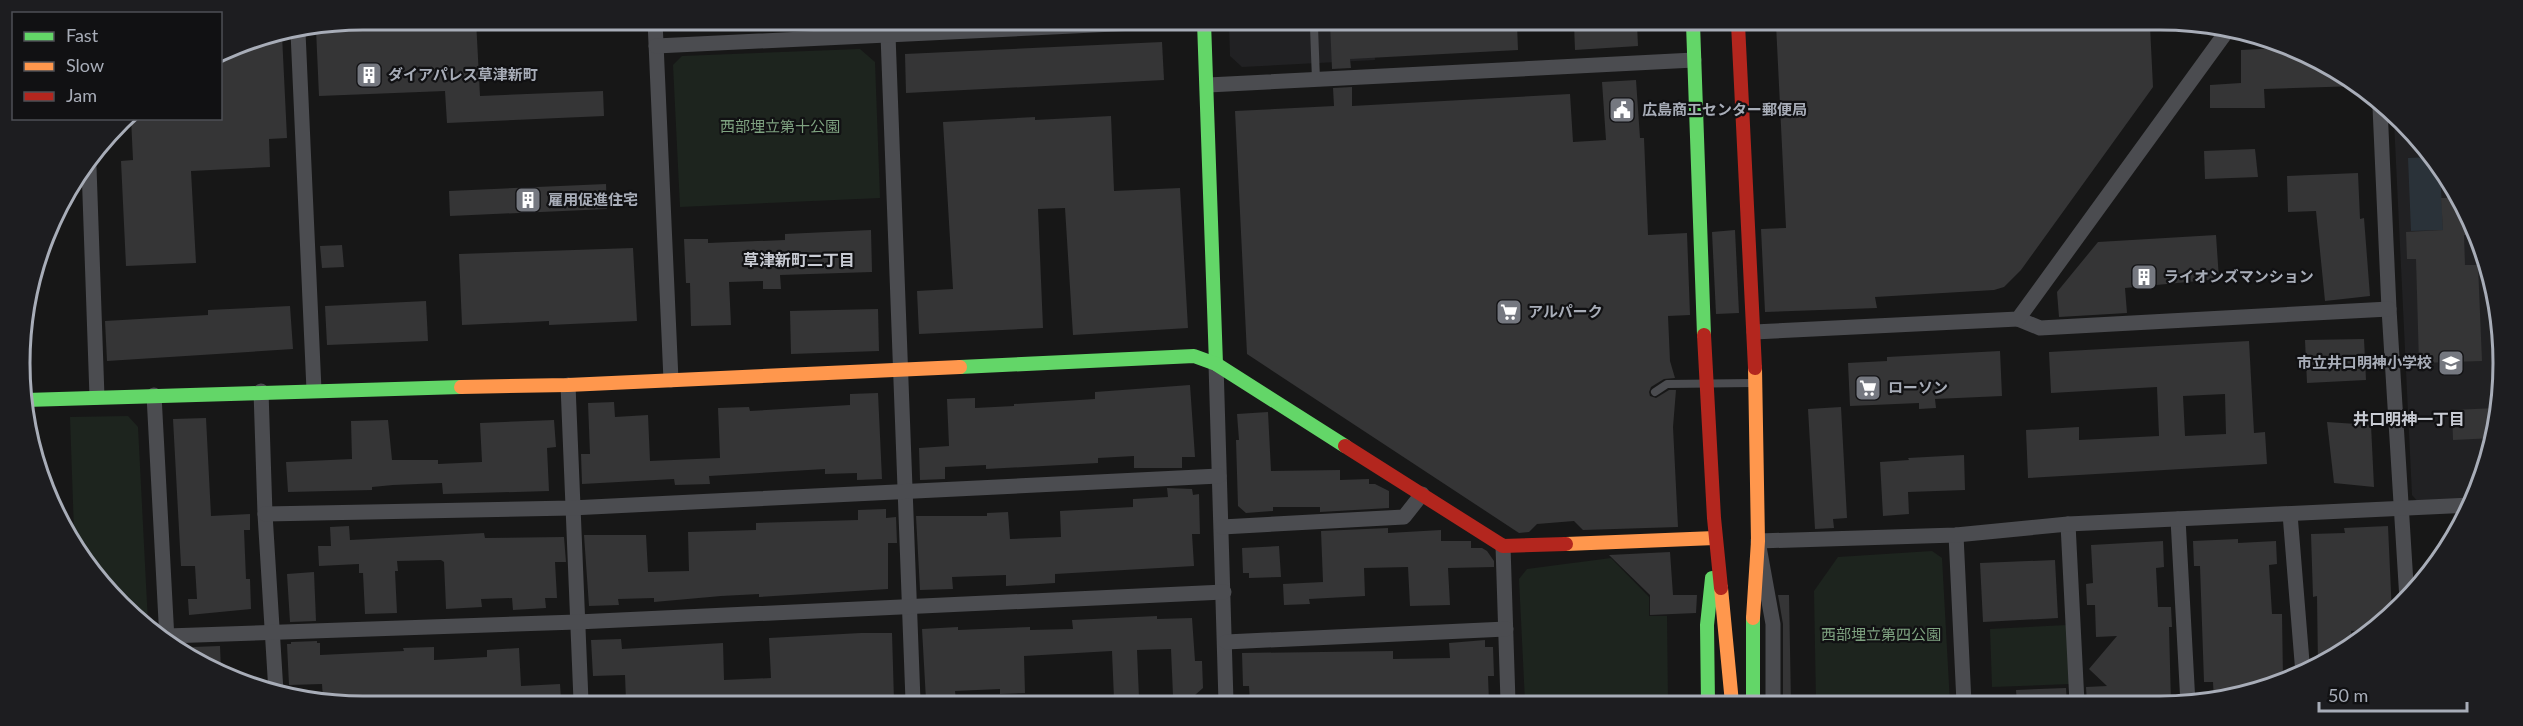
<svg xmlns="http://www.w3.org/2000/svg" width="2523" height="726" font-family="Lato,'Noto Sans JP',sans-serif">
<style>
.built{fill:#212123}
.green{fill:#1d241e}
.water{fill:#2a3239}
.building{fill:#353536;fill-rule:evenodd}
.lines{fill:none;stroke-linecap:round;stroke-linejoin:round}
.lane{stroke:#4b4c50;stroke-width:8}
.street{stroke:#4b4c50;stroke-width:15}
.fast{stroke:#63d668;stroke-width:14}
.slow{stroke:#ff974d;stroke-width:14}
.jam{stroke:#b3261e;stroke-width:14}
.labels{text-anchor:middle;stroke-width:4.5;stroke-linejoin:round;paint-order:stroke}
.poi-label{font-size:15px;font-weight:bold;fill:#a8adb8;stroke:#111113;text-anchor:start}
.park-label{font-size:15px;fill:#7fa381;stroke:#111113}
.neighbourhood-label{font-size:16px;font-weight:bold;fill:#c9ccd4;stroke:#111113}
.rim{fill:none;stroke:#a8adb8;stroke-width:3}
</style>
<rect width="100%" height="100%" fill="#171717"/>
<!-- built -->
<g class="built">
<path d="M1229,23H1373L1375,60L1242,67L1230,56Z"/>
<path d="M2394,121L2445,172L2497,296V430L2473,501L2420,504L2412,495Z"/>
</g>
<!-- green -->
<g class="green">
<path d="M860,49L875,62L880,198L680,207L673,65L682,56Z"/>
<path d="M128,416L138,427L148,623L90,572L71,533L74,532L70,417Z"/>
<path d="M1932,551L1942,558L1950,703H1816L1814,591L1838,557Z"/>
<path d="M1611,558L1649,597V616H1667L1668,703L1525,702L1519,579L1527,569Z"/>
<path d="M2067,625L2070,684L1992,687L1990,629Z"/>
</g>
<!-- water -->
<path class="water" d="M2430,157L2440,167L2443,230L2411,231L2408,158Z"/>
<!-- building -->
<g class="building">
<path d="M363,20H476L480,96L603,91L604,116L447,123L445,91L319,96L316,29Z"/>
<path d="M1330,23L1517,24L1518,50L1350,59L1351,68L1332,69Z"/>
<path d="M1574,24H1637L1638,46L1575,50Z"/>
<path d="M1776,24L2150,26L2153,87L2021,270L2004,287L1994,290L1875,297L1877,308L1765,312L1761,229L1786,228Z"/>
<path d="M282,35L287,138L269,139L270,167L191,171L196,263L126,266L121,161L133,160L131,118H220V53L232,46Z"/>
<path d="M1162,42L1164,80L906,93L905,54Z"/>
<path d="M2280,48L2351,77L2359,86L2264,89L2265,108H2210V85L2241,83V50Z"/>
<path d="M1636,80L1640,138H1644L1648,235L1687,233L1690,315L1668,316L1670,361L1675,378L1664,379L1651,387L1649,392L1650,396L1656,398L1669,390H1676L1673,427L1678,527L1583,530L1574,521L1537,524L1529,532L1519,533L1247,354L1235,111L1334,106L1333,88L1352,87V106L1570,94L1573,142L1606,140L1602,82Z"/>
<path d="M1111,116L1114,191L1180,188L1188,328L1073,335L1065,208L1038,209L1043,328L919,334L917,291L953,289L943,122L1035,117V120Z"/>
<path d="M2255,149L2258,177L2205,179L2204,151Z"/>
<path d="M2358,173L2360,219L2364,218L2370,296L2325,301L2316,211L2288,212L2287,176Z"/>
<path d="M606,184L607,209L450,216L449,191Z"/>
<path d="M2441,198H2456L2472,235H2464L2465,265H2478L2482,361L2419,363L2416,259H2407L2406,232L2443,230Z"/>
<path d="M871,230L872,272L780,275L781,289H763V281L729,282L731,325L691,326L690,283H686L684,239H708V243L785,240V234Z"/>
<path d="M1735,230L1739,313L1716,314L1712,232Z"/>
<path d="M2216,235L2219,279L2125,288L2127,313L2059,317L2057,292L2098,242Z"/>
<path d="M342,245L344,267L322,268L320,246Z"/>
<path d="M633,248L637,321L549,325V321L462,325L459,254Z"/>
<path d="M426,301L428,341L327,345L325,306Z"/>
<path d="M290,306L293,349L107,361L105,321L208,315V310Z"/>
<path d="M878,309L879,351L791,354L790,311Z"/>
<path d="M2364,339L2366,380L2307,383L2305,340Z"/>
<path d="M2249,341L2254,433L2265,432L2267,464L2028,478L2026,430L2079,427V440L2159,436L2157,387L2051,393L2049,352ZM2225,394L2226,434L2185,436L2183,396Z"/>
<path d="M2000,351L2002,396L1935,399L1936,408L1919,409V403L1850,406L1848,363L1887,361V357Z"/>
<path d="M1190,385L1195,457H1182V468H1134V456L1098,458V463L986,469V465L945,467V479L920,480L919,448L949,446L947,399L975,398V408L1014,406V404L1095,399V392Z"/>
<path d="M878,393L882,479L857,480V473L825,474V469L709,476L710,484L675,485L674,479L582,484L581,454H590L588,403L614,402L615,417L648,415L650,461L720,458L718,408L749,407L750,411L850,405V394Z"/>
<path d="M1841,407L1847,518L1833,519L1834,528L1815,529L1808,409Z"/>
<path d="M2497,408V430L2494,438L2453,440L2452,410Z"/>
<path d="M1268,412L1271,471L1340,470V480L1369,479V484H1375L1389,491V508L1320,512V507H1273V511L1246,513L1238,506L1236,440H1239L1237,414Z"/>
<path d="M206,418L211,516L250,514V530H244L246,579H250L251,609L189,615L188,599H197L195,566H181L173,419Z"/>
<path d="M388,420L392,460H438V464L482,462L480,423L554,420L556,447L547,448L549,491L443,494L442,483L393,485L372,487V490L288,492L286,462L352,459L351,421Z"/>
<path d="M2327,422L2371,425L2374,487L2334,483Z"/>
<path d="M1964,455L1965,490L1908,492L1909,514L1883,516L1880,462L1909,460L1908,458Z"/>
<path d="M1167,488L1192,489L1193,495L1199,494L1200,534H1192L1194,566L1055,574V583L1024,585L1006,586V575L952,577L953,589L920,590L916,516H987V513L1008,512L1010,539L1061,537L1060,511L1133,507V499L1168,497Z"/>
<path d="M886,509V518L896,517L897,543H888V589L759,597V594L721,596L654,602V598L618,599L619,605L589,606L584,535H646L648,572L689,571L688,532L756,530V523L858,520V510Z"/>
<path d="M349,526L350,540L484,533L485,538L564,537L566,562H555L557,598H545L546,608L513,610L512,598L481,599L482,607L446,609L444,562L441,560L397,561L398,571H395L397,613L365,614L363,573H359V564L319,566L318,546H331L330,527Z"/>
<path d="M2388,526L2392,614L2370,630L2351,631L2352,642L2318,666L2317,596L2313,597L2311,534L2345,533L2344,528Z"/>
<path d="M1388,528V533L1441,530V541H1471V548H1482L1487,551L1494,561V567L1448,568L1450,605L1410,606L1408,567L1364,568L1365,596L1309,599L1310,604L1284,605L1283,584L1323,582L1321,531Z"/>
<path d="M2238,539V543L2276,541L2277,564L2269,565L2272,614H2282L2283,680L2214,701L2213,682H2204L2200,566H2194L2193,541Z"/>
<path d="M2163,541L2164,567L2156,568L2158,607H2171L2172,627H2169L2171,704L2087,703L2086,687L2107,686L2089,669L2117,636L2096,637L2095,605H2087L2086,584L2093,583L2091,545Z"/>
<path d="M1279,546L1281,577L1249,578V573H1243L1242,548Z"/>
<path d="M1670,552L1673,595H1697L1696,613L1650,615V595L1609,555Z"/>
<path d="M2055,560L2058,618L1983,622L1980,563Z"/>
<path d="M314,572L316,621L290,622L287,574Z"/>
<path d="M1778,595H1789L1791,703H1783V624Z"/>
<path d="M1157,616V619L1192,618L1195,661H1202L1203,688L1195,695L1173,696L1171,649L1137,650L1139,698L1114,699L1112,651L1024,656L1025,693L1000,694V689L955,691L956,699L926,700L922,629L958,627V630L1030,627V630L1073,629L1072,620Z"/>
<path d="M861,633H892L894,701H626L625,675L593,676L591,640L621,639L622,649L723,643L724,680L771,678L769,638Z"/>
<path d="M1485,640V647H1493L1494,676H1488L1489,702H1250L1249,686H1243L1242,653L1393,651V659L1450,658L1449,643Z"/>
<path d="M317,641V643H320V655L404,651L403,648L434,647V660L487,657V650L519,648L521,686L560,684L561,700H323L322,684L289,685L287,644H291V642Z"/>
<path d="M220,646L221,671L194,661L193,647Z"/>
<path d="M2066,688L2067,703H2017L2016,690Z"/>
</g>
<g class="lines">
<!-- lane -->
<g class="lane">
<path d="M1314,27L1316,80"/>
<path d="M1655,392L1667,384L1753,383"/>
</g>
<!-- street -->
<g class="street">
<path d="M655,21L671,380"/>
<path d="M298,32L314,390"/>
<path d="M888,35L913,701"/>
<path d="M656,46L1156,22"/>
<path d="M1208,85L1694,60"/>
<path d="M2380,107L2389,309L2407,600"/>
<path d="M89,167L97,397"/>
<path d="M2018,319L2040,328L2389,309"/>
<path d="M1754,332L2018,319L2227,31L2237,30"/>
<path d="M1216,364L1226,702"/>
<path d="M568,385L581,701"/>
<path d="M261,391L265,514L276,692"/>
<path d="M154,395L167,640"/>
<path d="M265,514L571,508L1219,476"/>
<path d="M2290,514L2303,674"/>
<path d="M2178,519L2188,704"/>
<path d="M2068,524L2077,703"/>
<path d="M1222,527L1404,517L1422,494"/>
<path d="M1956,535L1964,703"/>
<path d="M1503,546L1508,702"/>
<path d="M167,636L577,622L1224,592"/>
<path d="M1226,642L1506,629"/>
<path d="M1773,703V624L1758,541L1956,535L2068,524L2471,505"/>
</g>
<!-- fast -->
<g class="fast">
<path d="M1204,22L1216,364"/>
<path d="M1693,24L1704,335"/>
<path d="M2226,26L2227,31"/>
<path d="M960,367L1194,356L1216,364L1345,446"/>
<path d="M26,400L461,387"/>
<path d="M1708,703L1707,625L1712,578"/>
<path d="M1753,703V618"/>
</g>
<!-- slow -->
<g class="slow">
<path d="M461,387L568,385L960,367"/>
<path d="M1566,544L1715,538"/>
<path d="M1721,588L1732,703"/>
<path d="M1753,618L1758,541L1755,368"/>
</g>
<!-- jam -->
<g class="jam">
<path d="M1738,24L1755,368"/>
<path d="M1704,335L1714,518L1721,588"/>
<path d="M1345,446L1503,546L1566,544"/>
</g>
</g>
<!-- icons -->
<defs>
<g id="building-square" transform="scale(1.35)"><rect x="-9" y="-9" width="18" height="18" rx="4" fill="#757880" stroke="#111113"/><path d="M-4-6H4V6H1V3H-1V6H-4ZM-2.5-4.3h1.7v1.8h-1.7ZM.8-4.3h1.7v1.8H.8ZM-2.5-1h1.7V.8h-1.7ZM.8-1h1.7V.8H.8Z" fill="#fff"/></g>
<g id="civic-square" transform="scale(1.35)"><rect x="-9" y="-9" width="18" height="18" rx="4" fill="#757880" stroke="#111113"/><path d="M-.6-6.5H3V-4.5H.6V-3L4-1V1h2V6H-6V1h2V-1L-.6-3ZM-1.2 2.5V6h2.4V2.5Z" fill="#fff"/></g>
<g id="supermarket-square" transform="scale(1.35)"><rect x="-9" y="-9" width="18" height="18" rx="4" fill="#757880" stroke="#111113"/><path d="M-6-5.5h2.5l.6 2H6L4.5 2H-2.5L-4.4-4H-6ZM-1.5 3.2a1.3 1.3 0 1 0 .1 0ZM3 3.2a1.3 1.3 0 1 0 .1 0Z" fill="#fff"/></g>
<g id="school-square" transform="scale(1.35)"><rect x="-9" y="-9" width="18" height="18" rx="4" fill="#757880" stroke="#111113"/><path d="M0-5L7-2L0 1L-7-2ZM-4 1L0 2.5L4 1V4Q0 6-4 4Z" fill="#fff"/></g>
</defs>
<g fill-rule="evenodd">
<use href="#building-square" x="369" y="75"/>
<use href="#civic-square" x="1622" y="110"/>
<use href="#building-square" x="528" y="200"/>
<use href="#building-square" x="2144" y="277"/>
<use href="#supermarket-square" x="1509" y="312"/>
<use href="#school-square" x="2451" y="363"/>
<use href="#supermarket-square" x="1868" y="388"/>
</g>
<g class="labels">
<!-- poi labels -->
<g class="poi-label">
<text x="388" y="80">ダイアパレス草津新町</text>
<text x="1642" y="115">広島商工センター郵便局</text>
<text x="548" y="205">雇用促進住宅</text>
<text x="2164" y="282">ライオンズマンション</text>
<text x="1528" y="317">アルパーク</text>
<text x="2432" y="368" text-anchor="end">市立井口明神小学校</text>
<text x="1888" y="393">ローソン</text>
</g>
<!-- park labels -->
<g class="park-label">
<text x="780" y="132">西部埋立第十公園</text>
<text x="1881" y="640">西部埋立第四公園</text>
</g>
<!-- neighbourhood labels -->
<g class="neighbourhood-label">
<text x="799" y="266">草津新町二丁目</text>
<text x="2409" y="425">井口明神一丁目</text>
</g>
</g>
<!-- crop -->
<path d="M0 0H2523V726H0ZM363 30H2160A333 333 0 0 1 2493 363V363A333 333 0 0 1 2160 696H363A333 333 0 0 1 30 363V363A333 333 0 0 1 363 30Z" fill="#1d1d20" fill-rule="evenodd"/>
<path class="rim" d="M363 30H2160A333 333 0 0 1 2493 363V363A333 333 0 0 1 2160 696H363A333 333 0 0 1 30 363V363A333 333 0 0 1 363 30Z"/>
<!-- legend -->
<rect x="12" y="12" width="210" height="108" fill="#111113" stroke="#4d4f55" stroke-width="1.5"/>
<rect x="24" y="32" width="30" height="9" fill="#63d668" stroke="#4d4f55" stroke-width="1.5"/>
<text x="66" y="42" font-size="18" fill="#a8adb8">Fast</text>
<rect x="24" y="62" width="30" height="9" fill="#ff974d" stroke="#4d4f55" stroke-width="1.5"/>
<text x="66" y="72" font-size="18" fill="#a8adb8">Slow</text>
<rect x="24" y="92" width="30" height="9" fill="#b3261e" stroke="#4d4f55" stroke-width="1.5"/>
<text x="66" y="102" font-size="18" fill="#a8adb8">Jam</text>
<!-- scale -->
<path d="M2319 702v9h148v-9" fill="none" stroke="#a8adb8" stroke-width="3"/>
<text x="2328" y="702" font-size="18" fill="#a8adb8" stroke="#111113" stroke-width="4.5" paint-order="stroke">50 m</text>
</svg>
